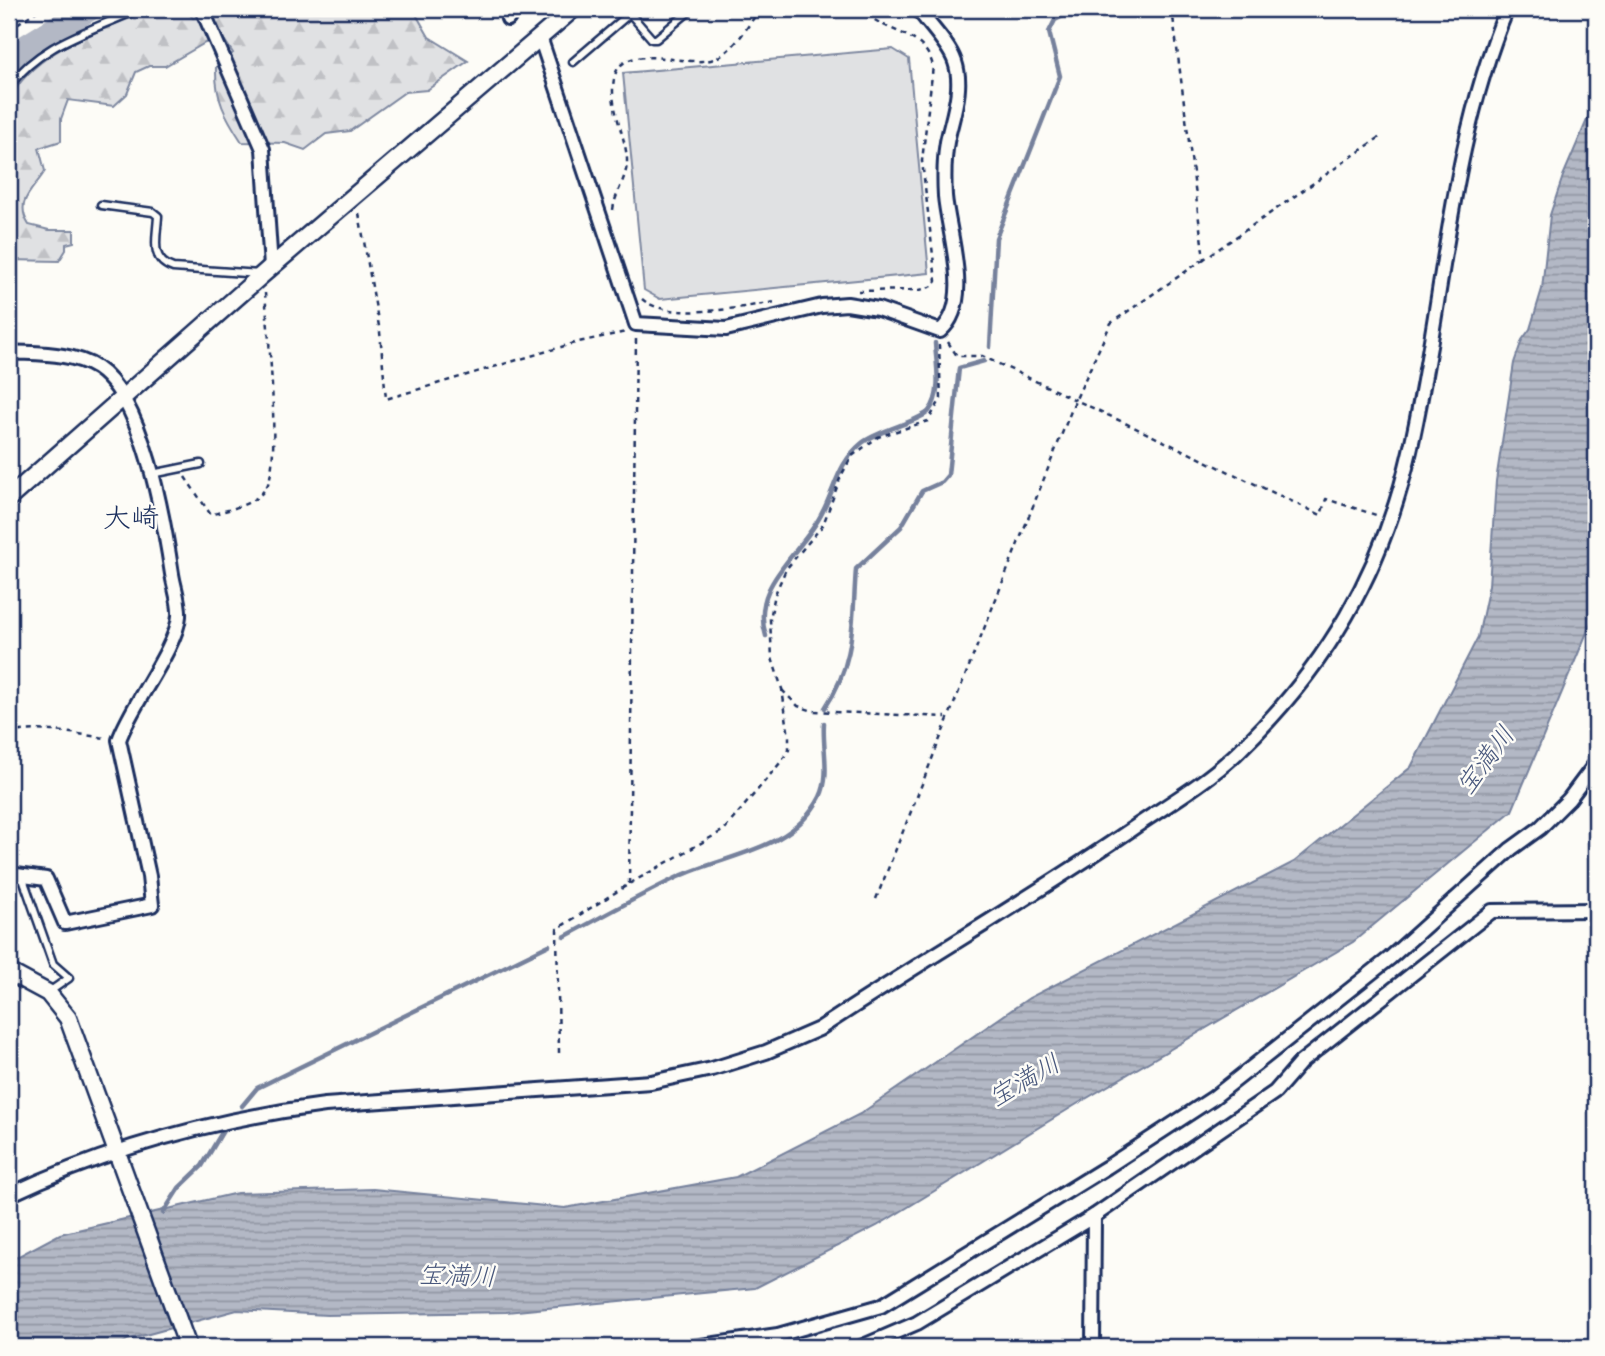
<svg xmlns="http://www.w3.org/2000/svg" width="1605" height="1356" font-family="Dekko,'Klee One',sans-serif">
<style>
.forest{fill:url(#forest-firs);stroke:#7e88a0;stroke-width:2}
.pitch{fill:#e0e1e3;stroke:#7e88a0;stroke-width:2}
.water{fill:url(#water-rules);stroke:#76819c;stroke-width:2}
.lines{fill:none;stroke-linecap:round;stroke-linejoin:round}
.stream{stroke:#76819c;stroke-width:4.5}
.river{stroke:#b3b8c5;stroke-width:26}
.service-casing{stroke:#1b2f5e;stroke-width:11}
.minor-casing{stroke:#1b2f5e;stroke-width:18}
.tertiary-casing{stroke:#1b2f5e;stroke-width:21}
.path{stroke:#1b2f5e;stroke-width:2.5;stroke-dasharray:5 5;stroke-linecap:butt}
.service{stroke:#fdfcf7;stroke-width:6}
.minor{stroke:#fdfcf7;stroke-width:12}
.tertiary{stroke:#fdfcf7;stroke-width:16}
.labels{text-anchor:middle;stroke-width:5;stroke-linejoin:round;paint-order:stroke}
.water-label{font-size:26px;font-style:italic;fill:#49587d;stroke:#fdfcf7}
.quarter-label{font-size:28px;fill:#1b2f5e;stroke:#fdfcf7}
</style>
<defs>
<pattern id="forest-firs" width="22" height="20" patternUnits="userSpaceOnUse" patternTransform="scale(1.75)"><rect width="22" height="20" fill="#e0e1e3"/><path d="M5 1l3.5 6h-7zM16 11l3.5 6h-7z" fill="#c0c1c5"/></pattern>
<pattern id="water-rules" width="6" height="5" patternUnits="userSpaceOnUse" patternTransform="scale(1.75)"><rect width="6" height="5" fill="#b3b8c5"/><path d="M0 2.5h6" fill="none" stroke="#9196a3"/></pattern>
</defs>
<rect width="100%" height="100%" fill="#fdfcf7"/>
<filter id="ink" filterUnits="userSpaceOnUse"><feTurbulence type="fractalNoise" baseFrequency=".0143" numOctaves="2"/><feDisplacementMap in="SourceGraphic" scale="14" xChannelSelector="R" yChannelSelector="G"/><feConvolveMatrix kernelMatrix="1 2 1 2 8 2 1 2 1" color-interpolation-filters="sRGB"/></filter>
<g filter="url(#ink)">
<!-- forest -->
<path class="forest" d="M152,9H184L193,18L211,13V9H413L429,37L468,61L427,90L405,92L350,131L326,134L305,150L285,143L242,142C225,116 215,99 216,67L233,53L225,41L205,43L165,66H149L136,72L127,94L114,106L68,100L61,119V141L39,148L45,171C33,191 14,201 29,225L49,230H74V242L66,244V250L59,261L9,260V100C36,47 101,32 152,9Z"/>
<!-- pitch -->
<path class="pitch" d="M893,49L909,59L929,273L660,299L644,290L623,73Z"/>
<!-- water -->
<path class="water" d="M1596,99V611L1512,811L1353,942L1077,1104L877,1226L755,1288L506,1312L327,1315L237,1310L127,1340L118,1347H9V1261L60,1234L237,1193L373,1189L565,1208L736,1177L860,1114L1029,998L1294,862L1411,767L1478,637L1489,585L1496,481L1514,363L1522,340L1530,329L1542,289L1550,215L1563,176Z"/>
<g class="lines">
<!-- stream -->
<g class="stream">
<path d="M990,347L996,238L1060,76L1049,32L1055,20L1077,9"/>
<path d="M766,636C749,583 803,554 823,511C836,485 839,462 862,443C878,430 921,421 929,411C943,394 936,363 935,343"/>
<path d="M825,708C856,662 852,621 856,569L901,527L922,491L942,482L948,475L959,368L984,361"/>
<path d="M564,937C602,917 640,895 678,877C727,854 792,851 820,797C831,775 822,747 824,723"/>
<path d="M242,1106L257,1088L549,945"/>
<path d="M163,1213L179,1188L202,1166L227,1124"/>
</g>
<!-- river -->
<path class="river" d="M9,67L25,48L88,9"/>
<!-- service casing -->
<g class="service-casing">
<g id="service">
<path d="M626,9L652,39H656L692,9"/>
<path d="M573,62L635,9"/>
<path d="M9,86C43,42 90,32 138,9"/>
<path d="M101,205L153,212L158,216C157,238 149,260 173,268L260,274"/>
<path d="M152,474L201,464"/>
<path d="M22,876L53,964L69,978L49,992"/>
</g>
</g>
<!-- minor casing -->
<g class="minor-casing">
<g id="minor">
<path d="M202,9L263,149L271,267"/>
<path d="M508,19L514,9"/>
<path d="M540,37L636,324L726,329L822,306L847,304L878,309L940,331C974,303 948,233 945,196C944,178 944,160 947,142C952,117 964,88 955,62C949,44 929,25 918,9"/>
<path d="M9,352C37,354 72,352 97,368C144,399 164,521 172,574C174,587 180,603 179,616C177,647 131,705 119,740L149,876L152,905L65,923L46,879L9,874"/>
<path d="M9,1195C109,1148 215,1119 325,1105L651,1082L712,1069L766,1052L819,1029C921,961 1028,900 1129,831C1165,806 1204,784 1236,754C1326,668 1382,573 1410,451C1444,304 1448,150 1507,9"/>
<path d="M694,1347L778,1335L881,1306L1107,1167L1213,1098L1390,958L1511,849L1540,828L1569,799L1596,763"/>
<path d="M861,1347L917,1323L1094,1216L1275,1092L1301,1062L1492,911L1596,910"/>
<path d="M1093,1347L1094,1216"/>
</g>
</g>
<!-- tertiary casing -->
<g class="tertiary-casing">
<g id="tertiary">
<path d="M9,498L271,267L573,9"/>
<path d="M9,972L48,993L68,1018L188,1347"/>
</g>
</g>
<!-- path -->
<g class="path">
<path d="M1172,9L1204,259L1383,135"/>
<path d="M9,29L40,9"/>
<path d="M613,210C615,192 628,177 627,159C625,132 607,103 615,75C626,40 687,69 714,59C735,50 747,27 760,9"/>
<path d="M359,213L380,332L386,399L578,342L626,332"/>
<path d="M858,291L920,290L933,286L936,281L922,161L933,66C924,30 883,34 862,9"/>
<path d="M642,299C668,322 743,307 775,302"/>
<path d="M948,342L957,356H982L1321,515L1326,499L1376,515"/>
<path d="M185,477L211,515C229,509 257,505 267,486C281,460 268,329 265,293"/>
<path d="M782,690L798,706L813,711L946,717"/>
<path d="M9,733C41,726 74,734 106,738"/>
<path d="M629,884L636,338"/>
<path d="M876,899L1075,401L1111,323L1204,259"/>
<path d="M559,1053L557,929L629,884L724,830L780,763L789,750V737L782,689L772,658L770,619L775,594L786,569L823,525L841,476L852,456L878,437L928,421L941,399L939,345"/>
</g>
<!-- service -->
<use href="#service" class="service"/>
<!-- minor -->
<use href="#minor" class="minor"/>
<!-- tertiary -->
<use href="#tertiary" class="tertiary"/>
</g>
</g>
<g class="labels">
<!-- water labels -->
<g class="water-label">
<text transform="translate(1485 760) rotate(-53)" y="9">宝満川</text>
<text transform="translate(1024 1080) rotate(-30)" y="9">宝満川</text>
<text transform="translate(457 1275) rotate(2)" y="9">宝満川</text>
</g>
<!-- quarter labels -->
<g class="quarter-label">
<text x="131" y="527">大崎</text>
</g>
</g>
<!-- margin -->
<rect width="1605" height="1356" fill="none" stroke="#fdfcf7" stroke-width="35"/>
<rect x="18" y="18" width="1570" height="1321" fill="none" stroke="#1b2f5e" stroke-width="2.5" filter="url(#ink)"/>
</svg>
